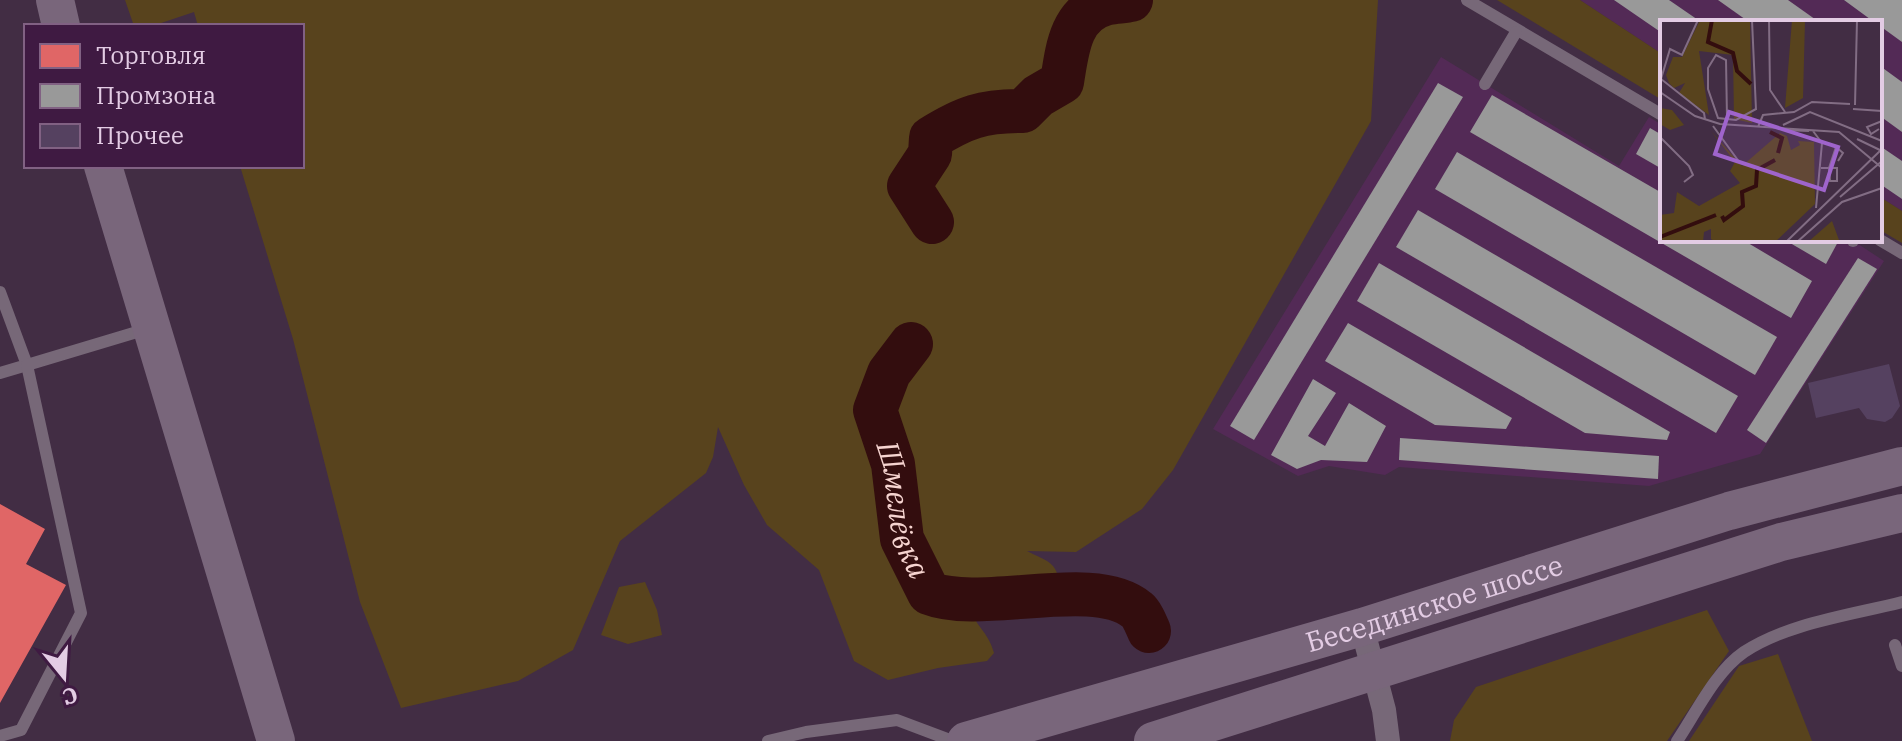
<svg xmlns="http://www.w3.org/2000/svg" width="1902" height="741" font-family="'IBM Plex Serif',serif">
<style>
.built{fill:#532a56}
.green{fill:#58431d}
.shops{fill:#e06666}
.industry{fill:#999}
.lines{fill:none;stroke-linecap:round;stroke-linejoin:round}
.river{stroke:#330d0e;stroke-width:44}
.building{fill:#554160}
.lane{stroke:#776878;stroke-width:12}
.street{stroke:#776878;stroke-width:24}
.primary{stroke:#79667b;stroke-width:38}
.labels{text-anchor:middle;stroke-width:8;stroke-linejoin:round;paint-order:stroke}
.street-label{font-size:28px;fill:#e3cce4;stroke:#3f1a42}
.water-label{font-size:30px;font-style:italic;fill:#f6d4d0;stroke:#3f1a42}
.inset-river{fill:none;stroke:#330d0e;stroke-width:4}
.inset-road{fill:none;stroke:#826d84;stroke-width:2}
.view{fill:#9f64cc;fill-opacity:0.15;stroke:#9f64cc;stroke-width:4}
.inset-edge{fill:none;stroke:#e3cce4;stroke-width:4}
</style>
<rect width="100%" height="100%" fill="#422d44"/>
<!-- built -->
<g class="built">
<path d="M1580,0H1902V211L1880,197V22H1662V54Z"/>
<path d="M1441,57L1619,166L1649,117L1662,125V240H1852L1884,261L1760,454L1649,486L1399,467L1385,475L1329,466L1298,476L1213,429Z"/>
</g>
<!-- green -->
<g class="green">
<path d="M125,0H1378L1371,121L1173,470L1142,509L1076,552L1027,551C1043,560 1056,560 1059,581L1055,585L980,590C962,625 986,622 994,653L987,661L938,668L888,680L854,661L819,570L767,525L744,485L718,427L713,457L706,473L620,541L573,650L518,681L401,708L360,602L293,339L240,166H302V26H198L194,12L152,26H134Z"/>
<path d="M1497,0H1580L1662,54V100Z"/>
<path d="M1880,197L1902,211V243L1880,230Z"/>
<path d="M645,582L657,610L662,635L628,644L601,635L619,587Z"/>
<path d="M1707,610L1729,651L1667,741H1450L1454,720L1476,687Z"/>
<path d="M1778,654L1812,741H1689L1739,666Z"/>
</g>
<!-- shops -->
<path class="shops" d="M0,504L45,529L26,564L66,585L0,703Z"/>
<!-- industry -->
<g class="industry">
<path d="M1614,0H1669L1701,22H1662V33Z"/>
<path d="M1718,0H1788L1819,22H1749Z"/>
<path d="M1844,0H1902V42L1880,26V22H1874Z"/>
<path d="M1880,66L1902,82V132L1880,116Z"/>
<path d="M1438,83L1463,97L1254,440L1230,426Z"/>
<path d="M1492,95L1662,193V240H1743L1812,281L1791,318L1470,132Z"/>
<path d="M1650,128L1662,135V169L1636,154Z"/>
<path d="M1880,146L1902,161V199L1880,184Z"/>
<path d="M1457,152L1777,337L1755,375L1435,189Z"/>
<path d="M1418,210L1738,396L1716,433L1396,247Z"/>
<path d="M1785,240H1839L1826,264Z"/>
<path d="M1858,258L1877,269L1766,443L1747,430Z"/>
<path d="M1379,263L1670,432L1667,440L1585,433L1357,301Z"/>
<path d="M1348,323L1512,418L1506,429L1435,425L1325,361Z"/>
<path d="M1313,379L1336,393L1308,436L1325,446L1349,403L1386,426L1367,462L1321,460L1297,469L1271,455Z"/>
<path d="M1400,438L1659,456L1658,479L1399,460Z"/>
</g>
<g class="lines">
<!-- river -->
<g class="river">
<path d="M932,222L909,186L930,154L931,138C965,117 982,111 1023,111L1038,96L1062,82C1067,51 1070,13 1105,4C1114,1 1123,2 1131,0"/>
<path id="s1" d="M911,344L889,373L875,410L893,464L902,539L929,593C982,614 1094,574 1137,610C1142,614 1146,624 1149,631"/>
</g>
</g>
<!-- building -->
<path class="building" d="M1889,364L1900,406L1892,418L1885,422L1867,419L1859,408L1816,418L1808,383Z"/>
<g class="lines">
<!-- lane -->
<g class="lane">
<path d="M1467,0L1662,115"/>
<path d="M1485,84L1516,32"/>
<path d="M1880,240L1902,253"/>
<path d="M1853,241V240"/>
<path d="M0,292L27,365L0,373"/>
<path d="M1895,645L1902,666"/>
<path d="M0,736L21,730L81,613L27,365L147,329"/>
<path d="M768,741L806,732L897,720L953,741"/>
<path d="M1677,741C1696,713 1715,672 1744,652C1788,623 1851,615 1902,602"/>
</g>
<!-- street -->
<path class="street" d="M1362,627L1384,710L1388,741"/>
<!-- primary -->
<g class="primary">
<path d="M55,0L61,26"/>
<path d="M103,166L276,741"/>
<path id="s2" d="M966,741L1362,627L1729,511L1902,466"/>
<path d="M1153,741L1781,542L1902,513"/>
</g>
</g>
<g class="labels">
<!-- street labels -->
<g class="street-label">
<text dy="10" stroke="none"><textPath href="#s2" startOffset="488">Бесединское шоссе</textPath></text>
</g>
<!-- water labels -->
<g class="water-label">
<text dy="10" stroke="none"><textPath href="#s1" startOffset="180">Шмелёвка</textPath></text>
</g>
</g>
<!-- overview -->
<g transform="translate(1660 20)">
<rect width="222" height="222" fill="#422d44"/>
<path d="M40,0H90L92,103L74,99L73,35L39,31L49,95L19,73L25,63L14,68L9,63L6,55L13,37H22ZM132,0H145L143,78L125,88ZM0,88L12,90L24,105L10,110L0,104ZM51,111L82,146L120,113L127,116L131,130L140,125L138,121L154,122L155,184L115,222H56L51,219V209L44,212L43,222H0V195L14,193L17,172L39,186L80,163L70,151L75,142ZM172,201L179,220L148,222Z" fill="#58431d"/>
<path class="inset-river" d="M52,0L48,22L73,33L77,51L91,64M110,112L122,118L118,133M62,196L64,200L83,186L82,172L96,166L97,150L115,140M0,217L56,195"/>
<path class="inset-road" d="M38,0L22,35L10,29L1,59L44,93L45,99M92,0L96,90M109,0L110,70L125,92M0,72L35,96L60,104L179,112L222,148M195,85L197,0M193,89L222,91M67,98L66,40L56,35L48,48V69L58,98L76,100L96,89M123,105L150,92L222,121M53,106L80,143M98,107L103,95L134,92L152,82L190,84M219,109L211,114L207,107L222,101M124,110L149,111M153,111L162,123L156,188M0,117L29,146L33,155L24,162M197,119L222,131M161,148H169L176,127L183,133L178,141M169,148H177V161H170ZM180,177L222,141M126,222L222,129M137,222L182,182L222,168"/>
<path class="view" d="M69,92L178,127L164,170L55,134Z"/>
<rect width="222" height="222" class="inset-edge"/>
</g>
<!-- legend -->
<rect x="24" y="24" width="280" height="144" fill="#3f1a42" stroke="#816183" stroke-width="2"/>
<rect x="40" y="44" width="40" height="24" fill="#e06666" stroke="#816183" stroke-width="2"/>
<text x="96" y="64" font-size="24" fill="#e3cce4">Торговля</text>
<rect x="40" y="84" width="40" height="24" fill="#999999" stroke="#816183" stroke-width="2"/>
<text x="96" y="104" font-size="24" fill="#e3cce4">Промзона</text>
<rect x="40" y="124" width="40" height="24" fill="#554160" stroke="#816183" stroke-width="2"/>
<text x="96" y="144" font-size="24" fill="#e3cce4">Прочее</text>
<!-- north arrow -->
<g transform="translate(64 677) rotate(162)" stroke="#3f1a42" stroke-width="6" paint-order="stroke">
<path d="M0-6L14 30L0 20L-14 30Z" fill="#e3cce4"/>
<text y="-12" font-size="22" font-weight="bold" text-anchor="middle" fill="#e3cce4">С</text>
</g>
</svg>
